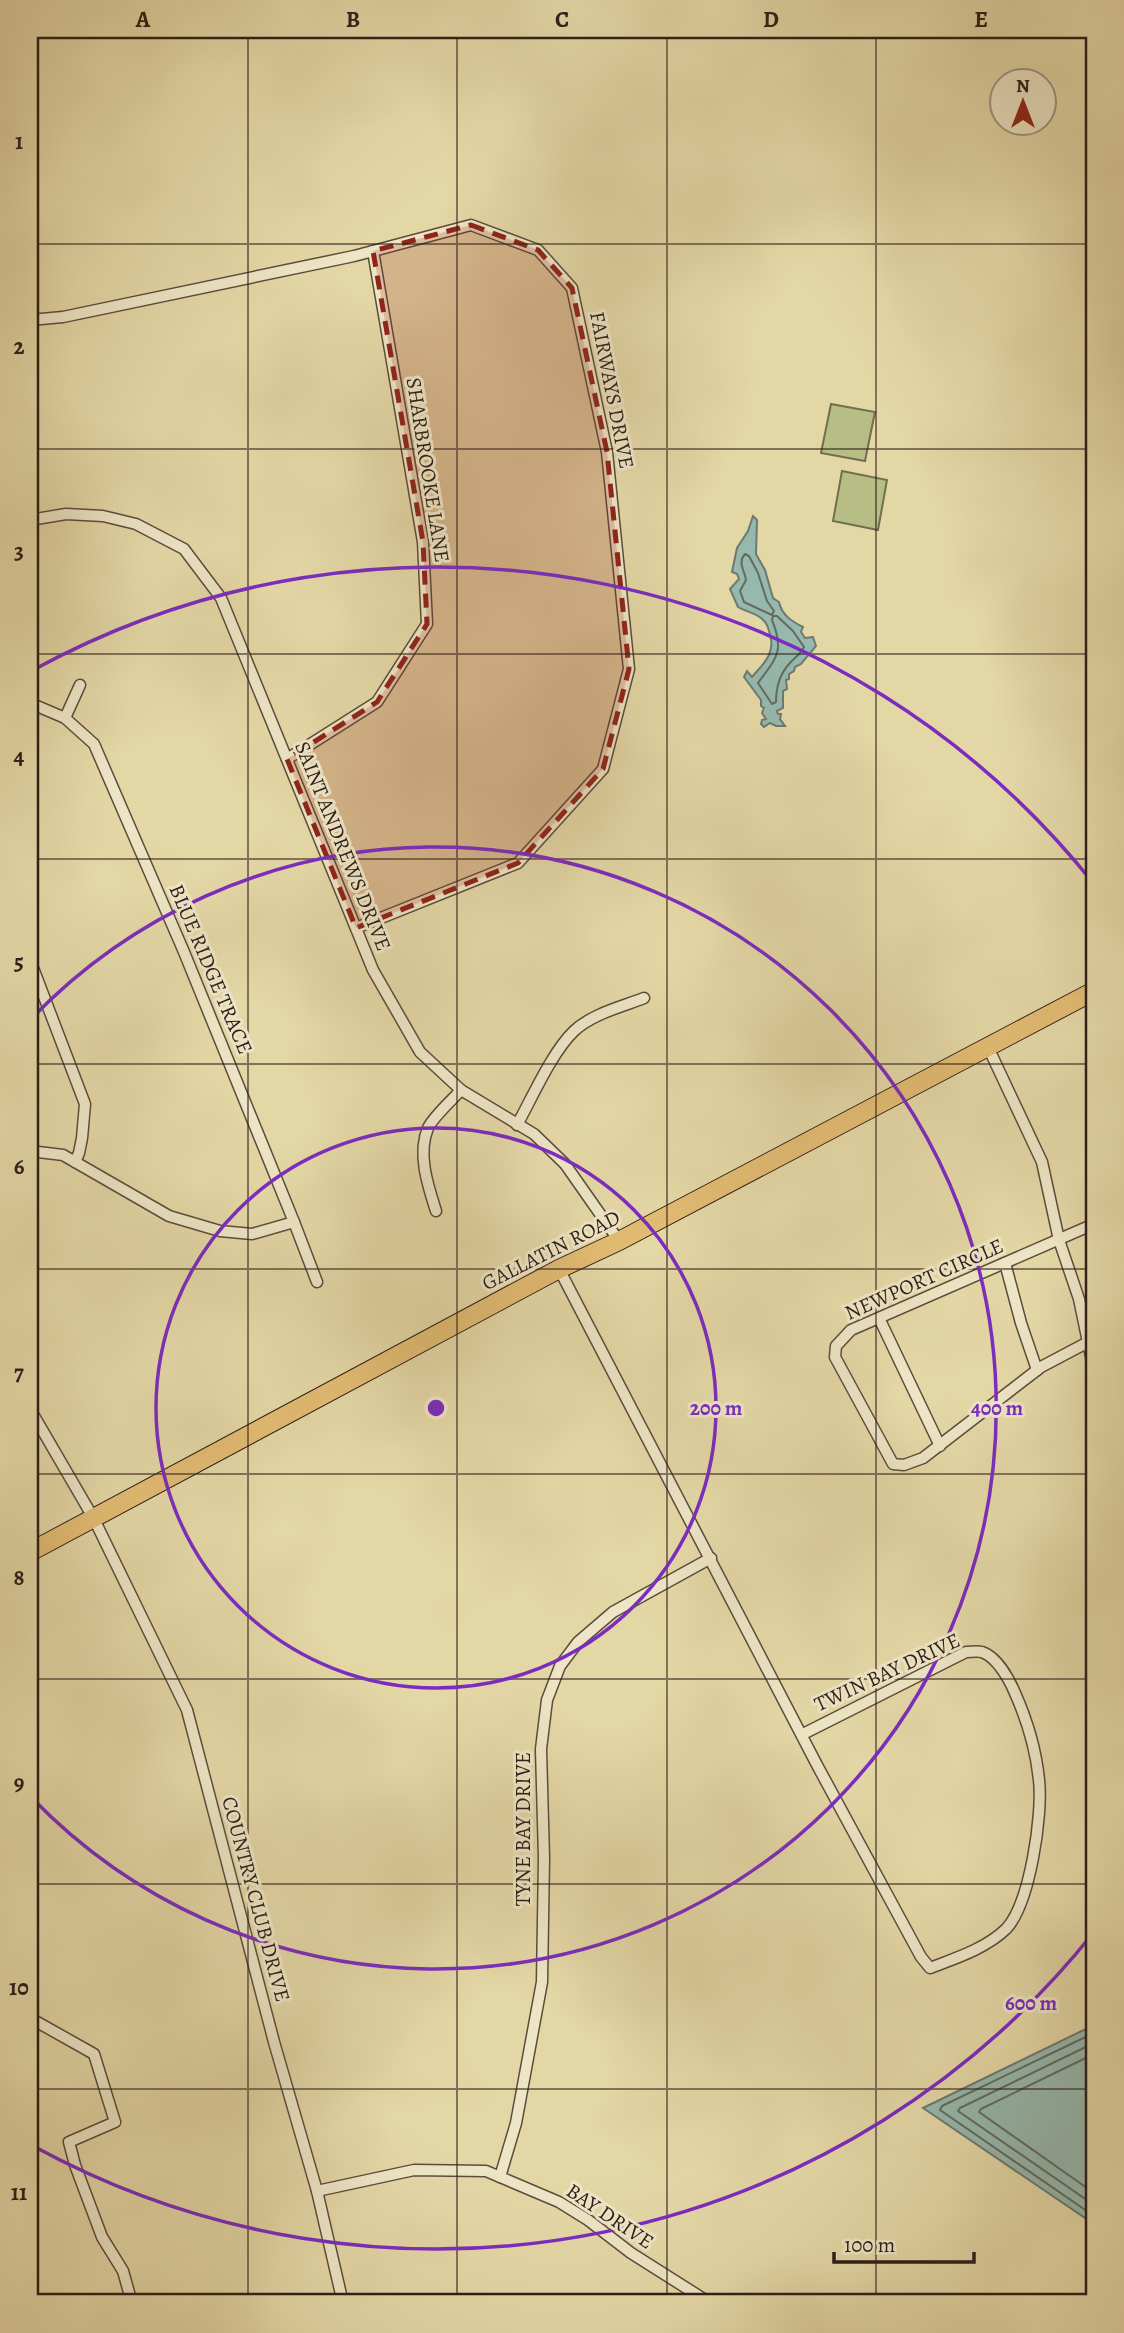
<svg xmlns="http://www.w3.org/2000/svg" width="1124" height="2333" font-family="Alegreya,serif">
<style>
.green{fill:#b6be86;stroke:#726e4f;stroke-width:2}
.water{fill:#96b8ad;stroke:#6c7a71;stroke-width:2}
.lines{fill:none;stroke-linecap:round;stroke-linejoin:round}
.shore{stroke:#626b62;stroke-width:2}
.minor-casing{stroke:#5c4c3c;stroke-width:13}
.primary-casing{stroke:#2e1e18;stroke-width:20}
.minor{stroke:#ede5c5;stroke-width:10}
.primary{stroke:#e2bc73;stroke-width:18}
.rail{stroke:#2e1e18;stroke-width:2.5;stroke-dasharray:12 12;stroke-linecap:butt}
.marked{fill:#8f2418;fill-opacity:0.2;stroke:#8f2418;stroke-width:5;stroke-dasharray:14 9;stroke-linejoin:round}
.grid{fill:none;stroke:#2e1e18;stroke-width:2;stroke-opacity:0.55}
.ring{fill:none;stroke:#7b2cbf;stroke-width:3.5}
.labels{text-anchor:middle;stroke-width:6;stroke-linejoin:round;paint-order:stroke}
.street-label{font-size:21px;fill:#2e1e18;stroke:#ede5c5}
.centre{fill:#7b2cbf;stroke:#ede5c5;stroke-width:3.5}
.ring-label{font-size:21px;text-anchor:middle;font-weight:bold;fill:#7b2cbf;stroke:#ede5c5;stroke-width:6;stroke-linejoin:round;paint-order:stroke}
.neatline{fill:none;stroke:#2e1e18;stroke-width:2.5}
.grid-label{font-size:23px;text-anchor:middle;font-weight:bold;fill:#2e1e18}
</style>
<rect width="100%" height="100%" fill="#e4d7a6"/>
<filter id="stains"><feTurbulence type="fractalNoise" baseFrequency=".00286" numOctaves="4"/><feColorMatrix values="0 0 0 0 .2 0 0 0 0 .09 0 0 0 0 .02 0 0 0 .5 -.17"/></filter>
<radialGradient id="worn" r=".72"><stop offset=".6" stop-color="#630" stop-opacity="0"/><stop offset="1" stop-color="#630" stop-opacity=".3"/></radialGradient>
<!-- green -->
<g class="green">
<path d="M831,404L875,412L865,461L821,453Z"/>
<path d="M842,471L887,480L878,530L833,521Z"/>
</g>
<!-- water -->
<g class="water">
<path d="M753,516L757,520L756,554L765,570L773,598L779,602C782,615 791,621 803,627L801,632L805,638L813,637L816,646L801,664L795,667L794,671L789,674V679L786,680L787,689L783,691V708L777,711L778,714H781L780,719L785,726H776L770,723L764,727L761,724L762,720L766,719L762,713L764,708L761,706V700L744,677L747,671L752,677C762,665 776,654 770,635C769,630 767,623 763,620C757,613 746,612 738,607L730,589L739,579L737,574L732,572L737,548L748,531Z"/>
<path d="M1094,2025V2224L923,2108Z"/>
</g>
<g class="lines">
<!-- shore -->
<g class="shore">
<path d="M745,554L749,556L758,573L767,601L774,611L772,615L744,602L740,591L746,580C745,571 737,563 745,554Z"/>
<path d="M773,616H777L793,631L804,647C800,655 794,658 789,664C780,674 776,688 776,702L772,704L758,683C776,658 785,652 772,620Z"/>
<path d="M1094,2033L942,2106L940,2110L1094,2216"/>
<path d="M1094,2043L960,2108L958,2111L1094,2205"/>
<path d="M1094,2054L981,2109L979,2112L1094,2193"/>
</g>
<!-- minor casing -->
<g class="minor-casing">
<g id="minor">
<path d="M30,320L63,317L354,256L471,225L538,250L572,288L607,452L629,669L603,769L518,863L356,928"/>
<path d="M30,520L66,514L103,516L136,524L184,549L221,598L373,970L420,1052L461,1090L534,1134L565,1164L619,1241"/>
<path d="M30,703L65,718L94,744L184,952L294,1222L317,1282"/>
<path d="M65,718L80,685"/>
<path d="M287,759L377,702L427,624L423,542L373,251"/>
<path d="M30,960L85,1104L82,1138L79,1153L75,1162"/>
<path d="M987,1045L1042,1162L1059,1240L1079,1299L1094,1371"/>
<path d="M517,1125C532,1098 552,1052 574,1031C592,1014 621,1007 644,998"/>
<path d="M30,1151L63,1155L169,1216L220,1231L252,1234L294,1222"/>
<path d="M436,1211C428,1186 417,1154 428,1128C433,1117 452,1100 461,1090"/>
<path d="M1094,1224L851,1330L836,1346L835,1357L893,1464L904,1465L923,1458L1041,1367L1094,1339"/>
<path d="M1005,1263L1021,1323L1037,1370"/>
<path d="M559,1269L817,1765L921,1957L930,1968C956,1958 985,1949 1006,1929C1030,1904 1043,1814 1039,1780C1036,1750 1027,1720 1015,1693C1009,1679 997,1657 982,1652C977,1651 970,1652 966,1652L803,1734"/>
<path d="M879,1318L940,1446"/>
<path d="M30,1409L94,1519L187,1710L274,2042L317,2191L343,2303"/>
<path d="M30,2018L94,2054L115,2122L69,2142L75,2165L102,2237L123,2271L132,2303"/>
<path d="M500,2177L516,2123L542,1982L544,1858L541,1749L547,1700L560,1666L578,1642L613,1612L711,1558"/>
<path d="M317,2191L414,2170L486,2171L559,2202L588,2220L631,2253L710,2303"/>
</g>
</g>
<!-- primary casing -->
<g class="primary-casing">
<path id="primary" d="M30,1552L559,1269L619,1241L1094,991"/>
</g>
<!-- minor -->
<use href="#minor" class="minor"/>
<!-- primary -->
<use href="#primary" class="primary"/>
<!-- rail -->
<path class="rail" d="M30,34L45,30"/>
</g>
<!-- marked area -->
<path class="marked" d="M471,225L538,250L572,288L607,452L629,669L603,769L518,863L356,928L287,759L377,702L427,624L423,542L373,251Z"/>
<!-- grid -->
<path class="grid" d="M248,30V2303M457,30V2303M667,30V2303M876,30V2303M30,244H1094M30,449H1094M30,654H1094M30,859H1094M30,1064H1094M30,1269H1094M30,1474H1094M30,1679H1094M30,1884H1094M30,2089H1094"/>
<!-- distance rings -->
<g class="ring">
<circle cx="436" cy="1408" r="280"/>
<path d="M32 1018A561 561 0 1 1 32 1798"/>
<path d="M1094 1932A841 841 0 0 1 35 2147M35 669A841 841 0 0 1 1094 884"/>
</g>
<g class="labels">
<!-- street labels -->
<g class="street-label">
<text transform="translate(612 390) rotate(79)" y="7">FAIRWAYS DRIVE</text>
<text transform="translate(428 470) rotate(81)" y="7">SHARBROOKE LANE</text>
<text transform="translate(343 846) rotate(68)" y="7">SAINT ANDREWS DRIVE</text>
<text transform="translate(211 969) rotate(67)" y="7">BLUE RIDGE TRACE</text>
<text transform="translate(551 1250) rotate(-27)" y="7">GALLATIN ROAD</text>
<text transform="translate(924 1279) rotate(-24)" y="7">NEWPORT CIRCLE</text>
<text transform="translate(887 1672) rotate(-25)" y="7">TWIN BAY DRIVE</text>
<text transform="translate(523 1829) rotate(-90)" y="7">TYNE BAY DRIVE</text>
<text transform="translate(256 1899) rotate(75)" y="7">COUNTRY CLUB DRIVE</text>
<text transform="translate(610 2216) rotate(34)" y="7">BAY DRIVE</text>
</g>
</g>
<circle cx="436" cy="1408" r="10" class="centre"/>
<g class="ring-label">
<text x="716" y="1415">200 m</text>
<text x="997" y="1415">400 m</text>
<text x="1031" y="2010">600 m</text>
</g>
<!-- margin -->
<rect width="1124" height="2333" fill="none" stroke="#e4d7a6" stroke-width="77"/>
<!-- north arrow -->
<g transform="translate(1023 102)"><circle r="33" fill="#ede5c5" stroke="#a19580" stroke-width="2"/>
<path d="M0-5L12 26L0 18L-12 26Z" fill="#8f2418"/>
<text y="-10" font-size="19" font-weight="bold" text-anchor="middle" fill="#2e1e18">N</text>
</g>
<!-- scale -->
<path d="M834 2252v10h140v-10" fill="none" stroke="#2e1e18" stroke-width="3.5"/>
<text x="844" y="2252" font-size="21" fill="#2e1e18" stroke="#ede5c5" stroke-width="5" paint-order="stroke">100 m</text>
<rect x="38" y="38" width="1048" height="2256" class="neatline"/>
<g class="grid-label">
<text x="143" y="27">A</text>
<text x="353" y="27">B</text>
<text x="562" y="27">C</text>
<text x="771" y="27">D</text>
<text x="981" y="27">E</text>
<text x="19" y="149">1</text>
<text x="19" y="354">2</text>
<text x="19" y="559">3</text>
<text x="19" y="764">4</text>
<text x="19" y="969">5</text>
<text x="19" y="1174">6</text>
<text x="19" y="1380">7</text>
<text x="19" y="1585">8</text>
<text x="19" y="1790">9</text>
<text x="19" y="1995">10</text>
<text x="19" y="2200">11</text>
</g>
<rect width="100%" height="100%" filter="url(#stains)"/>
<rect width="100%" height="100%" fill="url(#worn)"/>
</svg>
